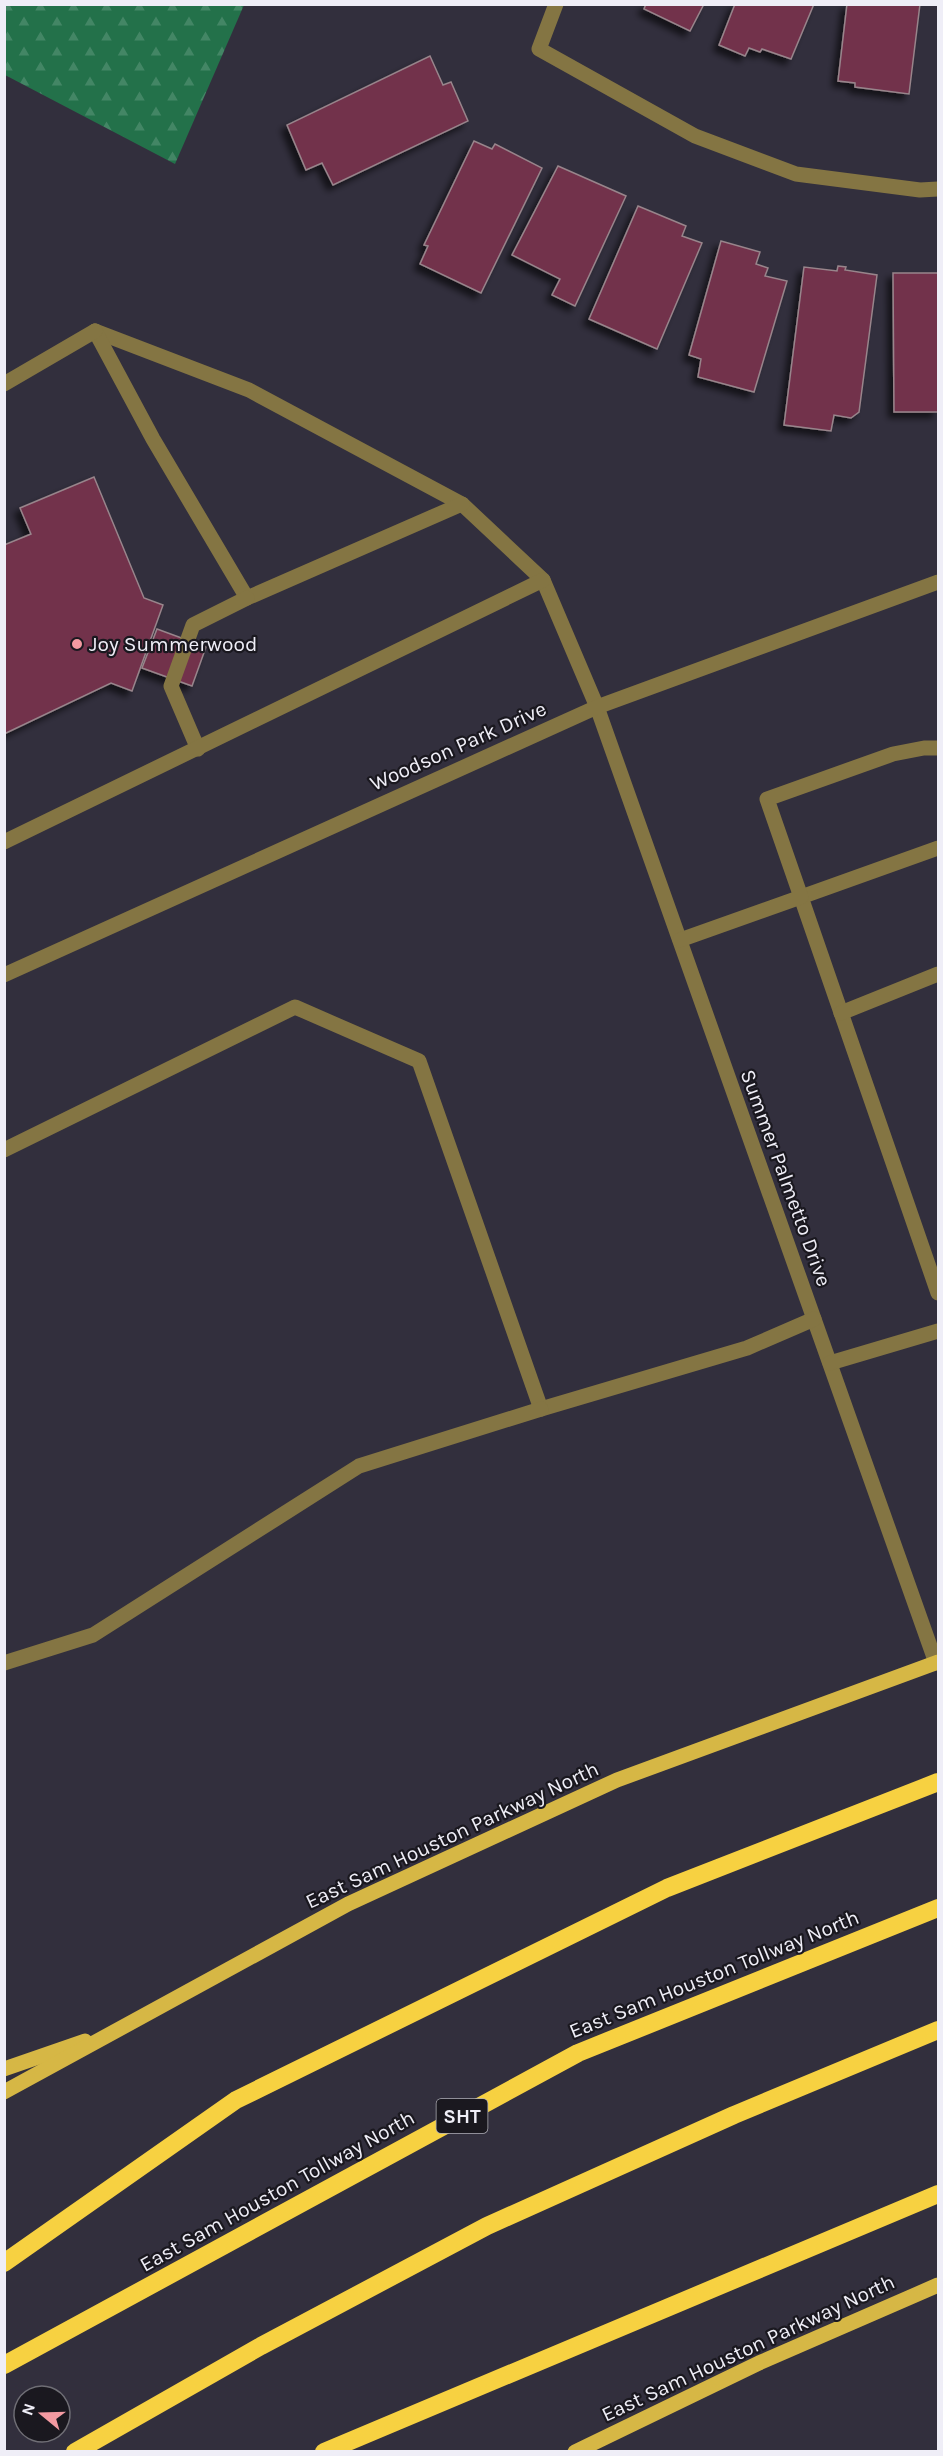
<svg xmlns="http://www.w3.org/2000/svg" width="943" height="2456" font-family="Karla,sans-serif">
<style>
.forest{fill:url(#forest-firs)}
.building{fill:#72304c;stroke:#98858b;stroke-width:1.5;filter:url(#shadow)}
.lines{fill:none;stroke-linecap:round;stroke-linejoin:round}
.minor{stroke:#847543;stroke-width:15}
.major{stroke:#d6b745;stroke-width:15}
.highway{stroke:#f7d141;stroke-width:18}
.poi-dot{fill:#f49aa2;stroke:#1a181f;stroke-width:2}
.labels{text-anchor:middle;stroke-width:4.5;stroke-linejoin:round;paint-order:stroke}
.shield{fill:#1a181f;stroke:#afaeb6;stroke-width:1.5}
.shield-label{font-size:20px;font-weight:bold;fill:#efeef7}
.poi-label{font-size:21px;fill:#efeef7;stroke:#1a181f;text-anchor:start}
.street-label{font-size:21px;fill:#efeef7;stroke:#1a181f}
</style>
<defs>
<pattern id="forest-firs" width="22" height="20" patternUnits="userSpaceOnUse" patternTransform="scale(1.5)"><rect width="22" height="20" fill="#23714a"/><path d="M5 1l3.5 6h-7zM16 11l3.5 6h-7z" fill="#438665"/></pattern>
<filter id="shadow"><feDropShadow dx="-5.5" dy="5.5" stdDeviation="3" flood-color="#0009"/></filter>
</defs>
<rect width="100%" height="100%" fill="#322f3d"/>
<!-- forest -->
<path class="forest" d="M4,5L5,4L244,5L175,164L5,75Z"/>
<!-- building -->
<g class="building">
<path d="M646,4H704L690,31L644,9Z"/>
<path d="M735,4H814L791,59L762,49L760,52L749,48L745,56L719,45Z"/>
<path d="M847,4H920L909,94L855,87V83L838,81Z"/>
<path d="M430,56L443,85L451,82L468,121L333,185L322,163L306,170L287,125Z"/>
<path d="M474,141L492,149L495,144L542,168L481,293L420,264L428,246L424,245Z"/>
<path d="M558,166L626,196L575,306L552,295L560,279L512,255Z"/>
<path d="M638,206L686,226L682,236L702,243L657,349L589,319Z"/>
<path d="M721,241L760,252L756,264L768,268L765,276L787,281L754,392L698,377L701,359L689,355Z"/>
<path d="M838,266L846,267L845,270L877,275L859,412L851,418L834,415L831,431L784,425L804,267L837,271Z"/>
<path d="M893,273H938V412H894Z"/>
<path d="M94,477L144,598L163,605L132,691L111,683L4,734V545L31,534L20,508Z"/>
<path d="M157,629L206,647L192,686L142,668Z"/>
</g>
<g class="lines">
<!-- minor -->
<g class="minor">
<path d="M556,4L539,49L695,136L796,174L920,190L938,189"/>
<path d="M95,331L249,390L462,504L543,580L597,707L936,1663"/>
<path d="M95,331L153,439L247,598L462,504"/>
<path d="M4,384L95,331"/>
<path d="M198,749L171,686L193,625L247,598"/>
<path d="M4,842L543,580"/>
<path d="M938,848L801,897L938,1293"/>
<path d="M680,940L801,897L767,799L893,754L924,748H938"/>
<path d="M4,975L597,707L938,582"/>
<path d="M841,1013L938,974"/>
<path d="M4,1150L295,1007L419,1061L541,1409L747,1348L814,1319"/>
<path d="M830,1363L938,1331"/>
<path d="M4,1663L93,1635L359,1466L541,1409"/>
</g>
<!-- major -->
<g class="major">
<path d="M4,2069L85,2041"/>
<path d="M4,2092L348,1904L617,1780L938,1662"/>
<path d="M575,2452L759,2363L938,2285"/>
</g>
<!-- highway -->
<g class="highway">
<path d="M4,2263L236,2100L667,1888L938,1782"/>
<path d="M4,2365L578,2053L938,1908"/>
<path d="M75,2452L261,2346L487,2226L734,2115L938,2030"/>
<path d="M324,2452L938,2194"/>
</g>
</g>
<!-- markers -->
<circle class="poi-dot" cx="77" cy="644" r="6"/>
<g class="labels">
<!-- shield labels -->
<rect class="shield" x="436.5" y="2099" width="51" height="34" rx="4.5"/>
<g class="shield-label">
<text x="462" y="2123">SHT</text>
</g>
<!-- poi labels -->
<g class="poi-label">
<text x="89" y="651">Joy Summerwood</text>
</g>
<!-- street labels -->
<g class="street-label">
<text transform="translate(458 746) rotate(-24)" y="7">Woodson Park Drive</text>
<text transform="translate(786 1178) rotate(70)" y="7">Summer Palmetto Drive</text>
<text transform="translate(452 1835) rotate(-25)" y="7">East Sam Houston Parkway North</text>
<text transform="translate(714 1974) rotate(-22)" y="7">East Sam Houston Tollway North</text>
<text transform="translate(277 2191) rotate(-29)" y="7">East Sam Houston Tollway North</text>
<text transform="translate(748 2348) rotate(-25)" y="7">East Sam Houston Parkway North</text>
</g>
</g>
<!-- border -->
<rect width="943" height="2456" fill="none" stroke="#efeef7" stroke-width="12"/>
<!-- north arrow -->
<g transform="translate(42 2414) rotate(289)"><circle r="28" fill="#1a181f" stroke="#6f6e75" stroke-width="1.5"/>
<path d="M0-4.5L10 22L0 15L-10 22Z" fill="#f49aa2"/>
<text y="-9" font-size="16" font-weight="bold" text-anchor="middle" fill="#efeef7">N</text>
</g>
</svg>
